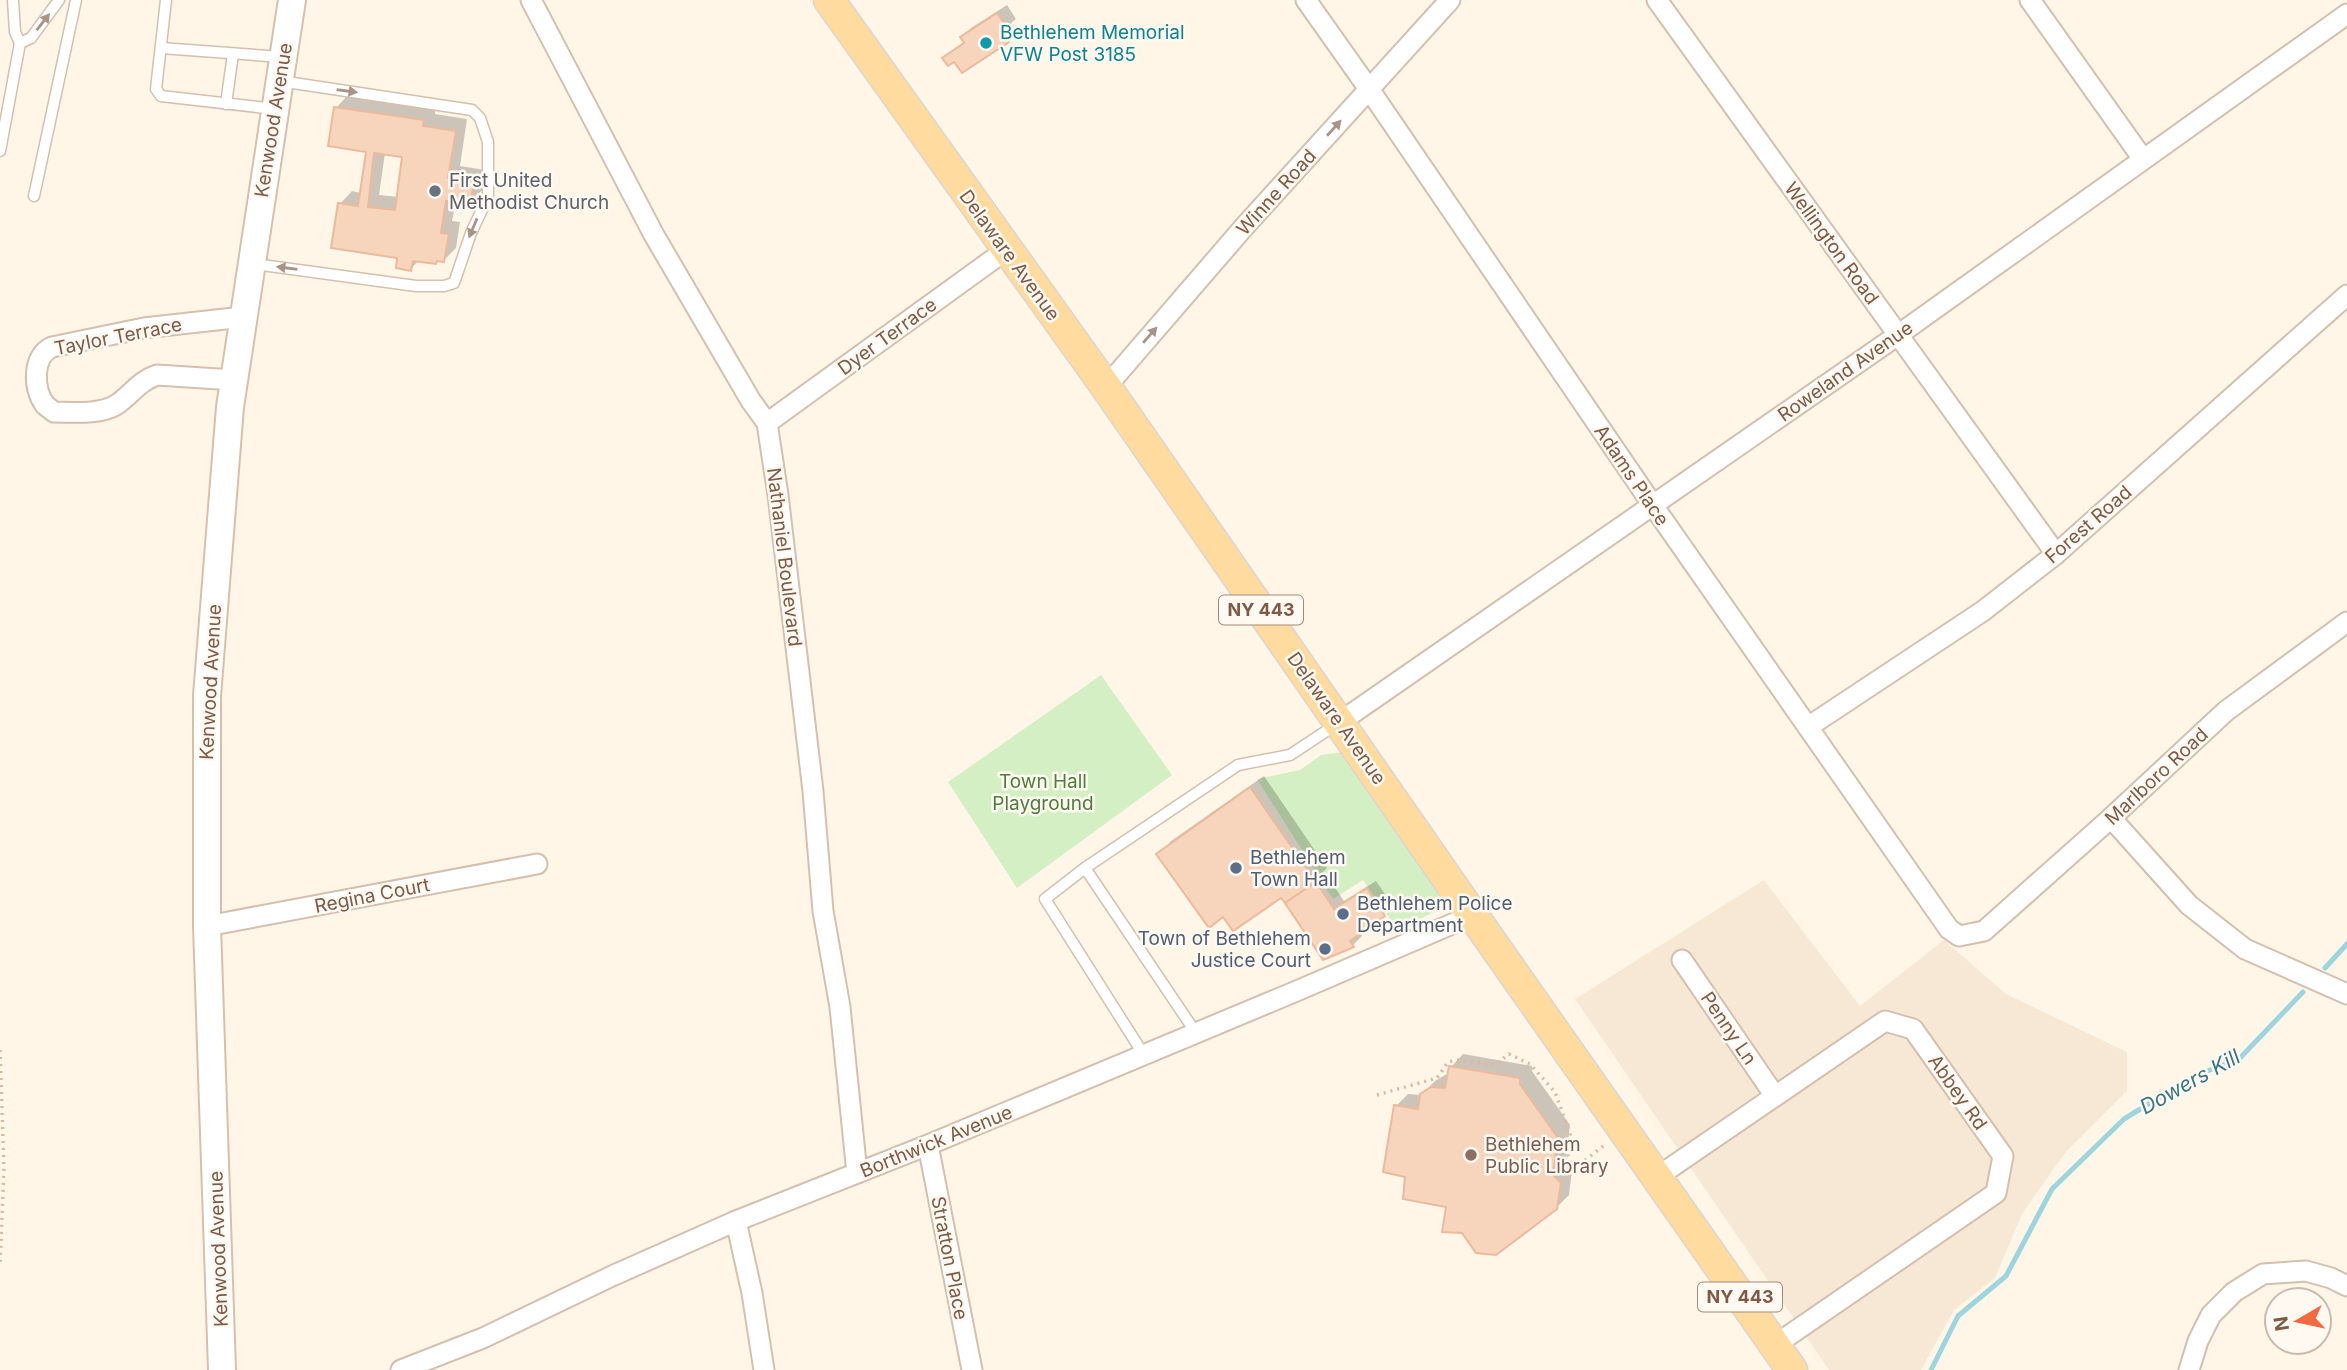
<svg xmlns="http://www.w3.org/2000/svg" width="2347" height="1370" font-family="Inter,sans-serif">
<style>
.residential{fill:#f7e8d5}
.green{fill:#d5efc4}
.shadow{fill:#0003;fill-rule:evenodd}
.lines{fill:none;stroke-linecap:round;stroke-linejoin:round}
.stream{stroke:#9ed4de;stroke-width:5}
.building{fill:#f7d4bc;stroke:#ecba9b;stroke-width:2;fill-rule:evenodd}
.lane-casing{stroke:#d5bfae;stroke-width:13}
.street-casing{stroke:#d5bfae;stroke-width:23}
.secondary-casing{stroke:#d9bfab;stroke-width:30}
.primary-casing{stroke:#ddd4cf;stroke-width:33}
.path{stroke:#ddb79e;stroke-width:3.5;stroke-dasharray:2 5;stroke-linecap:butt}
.lane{stroke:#fff;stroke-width:10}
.street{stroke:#fff;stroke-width:19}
.secondary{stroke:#fff;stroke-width:26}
.primary{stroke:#ffdb9f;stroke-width:30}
.oneway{fill:#aa9488}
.culture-dot{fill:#0f9aa8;stroke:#fff9f1;stroke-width:2.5}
.worship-dot{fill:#6b7280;stroke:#fff9f1;stroke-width:2.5}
.service-dot{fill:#5c6f8a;stroke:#fff9f1;stroke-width:2.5}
.education-dot{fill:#8d6e63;stroke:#fff9f1;stroke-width:2.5}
.labels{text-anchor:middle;stroke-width:5;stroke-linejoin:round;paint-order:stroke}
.shield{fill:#fff9f1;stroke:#a48a7b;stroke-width:2}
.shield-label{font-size:18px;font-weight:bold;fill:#7d5b48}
.culture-label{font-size:19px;fill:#0d838f;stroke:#fff9f1;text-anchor:start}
.street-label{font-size:19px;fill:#7d5b48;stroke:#fff9f1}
.worship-label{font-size:19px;fill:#5b616d;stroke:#fff9f1;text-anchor:start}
.park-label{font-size:19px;fill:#4f7e3c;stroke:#fff9f1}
.service-label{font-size:19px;fill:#4e5e75;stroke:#fff9f1;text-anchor:start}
.education-label{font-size:19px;fill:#785e54;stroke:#fff9f1;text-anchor:start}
.water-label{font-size:21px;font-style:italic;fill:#397783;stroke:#fff9f1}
</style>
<rect width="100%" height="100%" fill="#fff6e8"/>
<!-- residential -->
<path class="residential" d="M1764,880L1860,1006L1944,940L2006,994L2127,1052V1091L2065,1153L2022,1214L1995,1278L1954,1310L1921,1370H1829L1575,999Z"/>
<!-- green -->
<g class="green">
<path d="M1101,675L1172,775L1017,888L948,782Z"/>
<path d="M1343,752L1445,896L1436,911L1408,925L1396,928L1363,880L1333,899L1257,779L1300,770L1321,755Z"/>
</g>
<!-- shadow -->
<g class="shadow">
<path d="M1007,5L1016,19L1011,23L1017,32L1007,41L955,59L944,58L965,41L962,37L971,28Z"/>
<path d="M348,95L435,108V114L467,119L460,166L485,170L482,190L470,203L456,201L452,221L460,222L456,248L444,260H439L436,263L419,260L411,269L340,204L352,191L361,193L368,151L336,108ZM385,153L404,155L399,197L379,195Z"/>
<path d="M1264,776L1327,868L1315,880L1311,889L1326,874L1344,901L1376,881L1393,906L1359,932L1362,936L1353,945L1324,958L1281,896L1223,915L1159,854L1171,841Z"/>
<path d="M1463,1054L1532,1066V1071L1570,1125L1565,1162L1572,1170L1569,1195L1556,1208L1407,1176L1396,1106L1408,1094L1421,1095L1435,1081L1445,1075H1449L1451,1067Z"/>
</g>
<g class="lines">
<!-- stream -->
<g class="stream">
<path d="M2325,968L2347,944"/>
<path d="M1931,1370L1958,1316L2006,1276L2052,1189L2124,1119L2194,1076L2239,1059L2303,992"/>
</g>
</g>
<!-- building -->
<g class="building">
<path d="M997,13L1008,29L1002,33L1009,42L962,73L954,62L948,66L942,58L964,43L960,37Z"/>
<path d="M334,107L424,120L423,126L456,131L448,178L474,182L470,205L446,201L441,233L449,234L444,262L437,261L436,264L413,261L411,271L396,268L397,258L331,248L338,203L358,206L366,152L328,146ZM374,153L402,157L395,210L368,207Z"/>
<path d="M1250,787L1316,882L1285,903L1281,898L1233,931L1223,917L1209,928L1156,854Z"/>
<path d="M1316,882L1334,909L1367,888L1385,916L1350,941L1354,947L1323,960L1285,903Z"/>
<path d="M1449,1066L1520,1078V1084L1558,1138L1553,1175L1561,1183L1557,1209L1496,1255L1476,1253L1462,1233L1442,1232L1446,1207L1403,1199L1405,1177L1383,1172L1394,1105L1418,1109L1420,1094L1431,1087L1445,1088Z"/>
</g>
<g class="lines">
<!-- lane casing -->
<g class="lane-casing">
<g id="lane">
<path d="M13,0L15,32L20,43L31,38L59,0"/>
<path d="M166,0L156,89L161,96L275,109"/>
<path d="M161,48L282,57"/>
<path d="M226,104L233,54"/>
<path d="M0,151L20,43"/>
<path d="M34,196L76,0"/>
<path d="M254,264L416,286H444L454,283L471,233L488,197V142L480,118L472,110L280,81"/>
<path d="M1085,868L1196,1033"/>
<path d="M1144,1055L1045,899L1085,868L1238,765L1290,755L1337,724"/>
</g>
</g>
<!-- street casing -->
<g class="street-casing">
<g id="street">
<path d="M531,0L654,235L751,401L767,423L778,495L813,791L823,911L840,1007L857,1173"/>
<path d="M1306,0L1369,89L1652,504L1949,929L1959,936L1984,931L2111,818L2226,711L2347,622"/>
<path d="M1657,0L2056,554"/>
<path d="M2030,0L2143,159"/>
<path d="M234,380L157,375C139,381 131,395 116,405C99,415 73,412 54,412C53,411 46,406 45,405C33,388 32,356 52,347L144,328L243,317"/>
<path d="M1106,387L1244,227L1450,0"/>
<path d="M767,423L1006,250"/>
<path d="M1340,722L1898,335L2347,14"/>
<path d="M1808,727L1983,611L2056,554L2347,295"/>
<path d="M2111,818L2189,905L2245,949L2347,994"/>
<path d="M207,926L537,864"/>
<path d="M1682,960L1775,1096"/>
<path d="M928,1145L972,1370"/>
<path d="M1657,1177L1885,1021L1913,1029L2003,1156L1996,1193L1775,1345"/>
<path d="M736,1221L752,1293L764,1370"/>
<path d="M401,1370L483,1338L612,1276L736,1221L928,1145L1299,990L1473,915"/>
<path d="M2189,1370L2198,1341L2211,1315L2234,1292L2263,1274L2306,1271L2331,1278L2347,1286"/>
</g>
</g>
<!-- secondary casing -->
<g class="secondary-casing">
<path id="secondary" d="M222,1370L207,926V696L230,407L292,0"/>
</g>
<!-- primary casing -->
<g class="primary-casing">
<path id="primary" d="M829,0L1106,387L1474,917L1792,1370"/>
</g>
<!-- path -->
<g class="path">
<path d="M0,1050L4,1168L0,1266"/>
<path d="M1377,1095L1437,1078L1448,1062L1457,1060L1495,1065L1509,1054L1530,1064L1555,1092L1570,1134L1568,1155L1575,1168L1606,1144"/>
</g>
<!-- lane -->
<use href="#lane" class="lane"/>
<!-- street -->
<use href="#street" class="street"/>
<!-- secondary -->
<use href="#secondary" class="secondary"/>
<!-- primary -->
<use href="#primary" class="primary"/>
</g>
<!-- one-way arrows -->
<defs><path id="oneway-solid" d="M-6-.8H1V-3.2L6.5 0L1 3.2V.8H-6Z" transform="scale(1.75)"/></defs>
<g class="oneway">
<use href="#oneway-solid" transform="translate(43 22) rotate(-52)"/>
<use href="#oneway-solid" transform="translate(347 91) rotate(8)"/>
<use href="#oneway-solid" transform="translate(1334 128) rotate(-48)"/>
<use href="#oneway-solid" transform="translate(473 228) rotate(113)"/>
<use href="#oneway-solid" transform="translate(287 268) rotate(-172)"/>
<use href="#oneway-solid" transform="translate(1150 335) rotate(-49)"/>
</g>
<!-- markers -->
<circle class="culture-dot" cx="986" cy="43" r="7"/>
<circle class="worship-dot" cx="435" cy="191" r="7"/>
<g class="service-dot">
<circle cx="1236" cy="868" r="7"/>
<circle cx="1343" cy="914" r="7"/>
<circle cx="1325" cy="949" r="7"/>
</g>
<circle class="education-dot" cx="1471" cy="1155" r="7"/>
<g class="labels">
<!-- shield labels -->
<g class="shield">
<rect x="1219" y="595.5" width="84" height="29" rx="5"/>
<rect x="1698" y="1282.5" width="84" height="29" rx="5"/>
</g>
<g class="shield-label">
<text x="1261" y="616">NY 443</text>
<text x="1740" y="1303">NY 443</text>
</g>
<!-- culture labels -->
<g class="culture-label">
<text x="1000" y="39">Bethlehem Memorial<tspan x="1000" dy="22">VFW Post 3185</tspan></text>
</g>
<!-- street labels -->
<g class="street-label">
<text transform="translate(273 120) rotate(-81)" y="7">Kenwood Avenue</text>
<text transform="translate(1276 192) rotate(-48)" y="7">Winne Road</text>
<text transform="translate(1832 243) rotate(54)" y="7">Wellington Road</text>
<text transform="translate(1010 255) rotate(54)" y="7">Delaware Avenue</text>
<text transform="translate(118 336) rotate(-11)" y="7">Taylor Terrace</text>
<text transform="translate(887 336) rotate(-36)" y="7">Dyer Terrace</text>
<text transform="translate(1845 371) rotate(-35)" y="7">Roweland Avenue</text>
<text transform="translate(1632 475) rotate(56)" y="7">Adams Place</text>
<text transform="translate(2088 524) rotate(-41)" y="7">Forest Road</text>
<text transform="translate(785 557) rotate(83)" y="7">Nathaniel Boulevard</text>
<text transform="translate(210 682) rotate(-87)" y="7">Kenwood Avenue</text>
<text transform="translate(1337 718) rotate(55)" y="7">Delaware Avenue</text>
<text transform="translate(2156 776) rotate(-43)" y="7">Marlboro Road</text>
<text transform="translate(372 895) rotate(-11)" y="7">Regina Court</text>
<text transform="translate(1729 1028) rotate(56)" y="7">Penny Ln</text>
<text transform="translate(1958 1092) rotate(55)" y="7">Abbey Rd</text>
<text transform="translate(936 1141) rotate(-22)" y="7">Borthwick Avenue</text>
<text transform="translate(218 1249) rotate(-92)" y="7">Kenwood Avenue</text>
<text transform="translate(950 1258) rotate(79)" y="7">Stratton Place</text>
</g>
<!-- worship labels -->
<g class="worship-label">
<text x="449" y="187">First United<tspan x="449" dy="22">Methodist Church</tspan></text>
</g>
<!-- park labels -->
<g class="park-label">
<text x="1043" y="788">Town Hall<tspan x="1043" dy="22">Playground</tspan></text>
</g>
<!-- service labels -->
<g class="service-label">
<text x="1250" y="864">Bethlehem<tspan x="1250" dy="22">Town Hall</tspan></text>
<text x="1357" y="910">Bethlehem Police<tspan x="1357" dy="22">Department</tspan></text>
<text x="1311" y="945" text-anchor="end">Town of Bethlehem<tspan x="1311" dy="22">Justice Court</tspan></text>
</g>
<!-- education labels -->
<g class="education-label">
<text x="1485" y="1151">Bethlehem<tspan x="1485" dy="22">Public Library</tspan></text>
</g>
<!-- water labels -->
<g class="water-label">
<text transform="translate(2190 1082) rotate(-29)" y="7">Dowers Kill</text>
</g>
</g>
<!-- north arrow -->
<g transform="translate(2298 1321) rotate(261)"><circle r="33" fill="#fff9f1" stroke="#cbbaad" stroke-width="2"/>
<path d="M0-5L12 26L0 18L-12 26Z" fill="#f56941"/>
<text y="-10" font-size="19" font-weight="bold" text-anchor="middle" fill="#7d5b48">N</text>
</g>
</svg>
